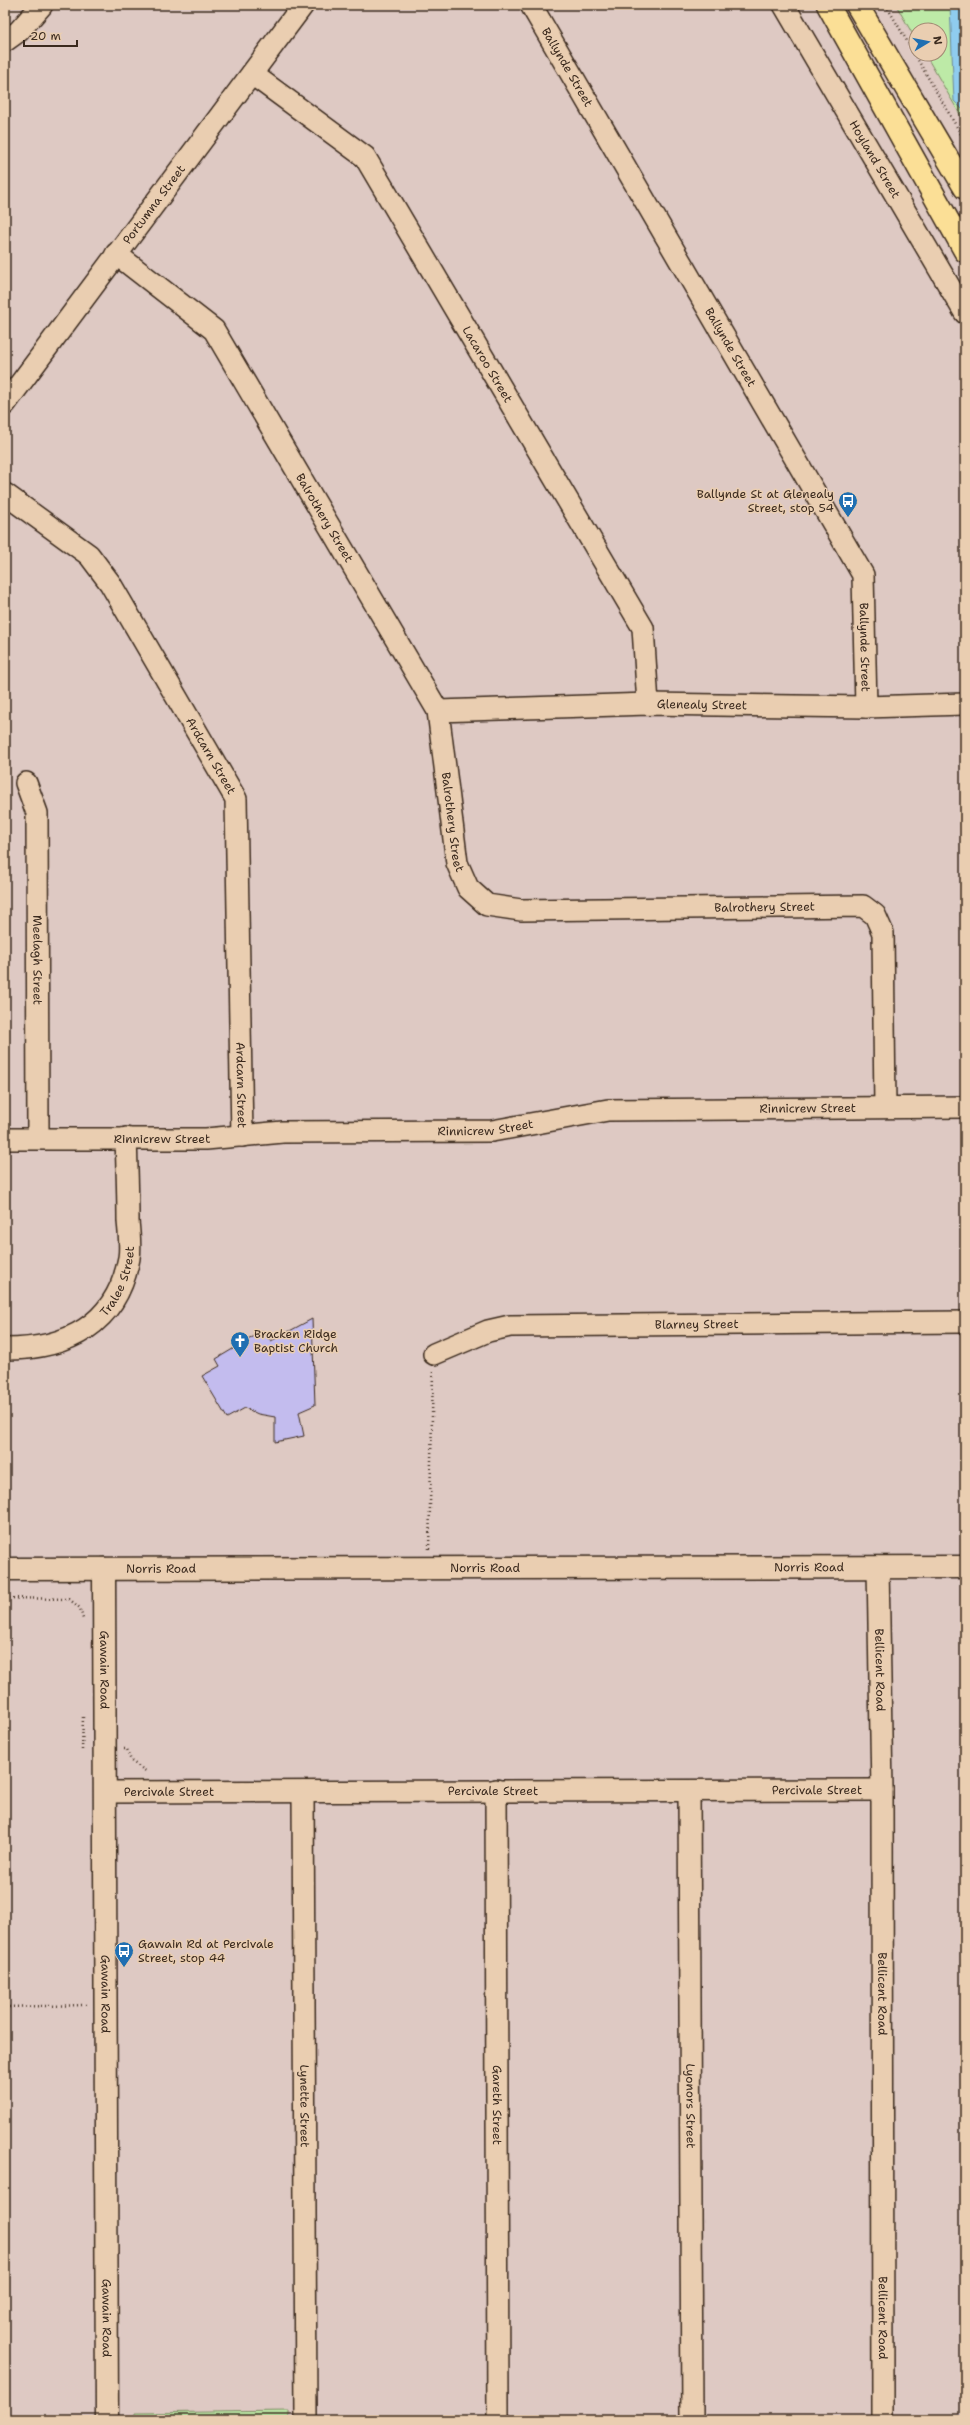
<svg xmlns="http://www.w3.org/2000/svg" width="970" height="2425" font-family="'Shantell Sans',sans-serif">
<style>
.green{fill:#bdeaa7;stroke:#7c8a62}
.water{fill:#8fccef;stroke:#6d8b9b}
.building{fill:#c3bcee;stroke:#3b2a1e}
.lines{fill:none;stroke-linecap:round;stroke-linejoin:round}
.street-casing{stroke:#3b2a1e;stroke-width:24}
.secondary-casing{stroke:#3b2a1e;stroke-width:25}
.primary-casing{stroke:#3b2a1e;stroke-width:25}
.path{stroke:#3b2a1e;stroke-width:2.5;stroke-dasharray:1 3;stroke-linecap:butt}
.street{stroke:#eaceb1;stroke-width:21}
.secondary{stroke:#eaceb1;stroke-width:22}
.primary{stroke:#fbdf96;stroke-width:22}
.labels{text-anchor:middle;stroke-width:3;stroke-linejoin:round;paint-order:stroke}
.street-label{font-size:12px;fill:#3b2a1e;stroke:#eaceb1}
.poi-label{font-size:12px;fill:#3b2a1e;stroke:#eaceb1;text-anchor:start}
</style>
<rect width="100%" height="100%" fill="#dec9c3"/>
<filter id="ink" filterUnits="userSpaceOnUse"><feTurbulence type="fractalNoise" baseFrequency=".025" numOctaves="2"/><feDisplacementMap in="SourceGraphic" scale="8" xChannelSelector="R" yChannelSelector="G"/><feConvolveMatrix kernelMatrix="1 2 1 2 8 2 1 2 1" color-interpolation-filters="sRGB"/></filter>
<g filter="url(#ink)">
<!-- green -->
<g class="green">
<path d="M896,5H965V123L925,54H940V30H916V40Z"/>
<path d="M289,2411V2420H135V2413Z"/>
</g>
<!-- water -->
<path class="water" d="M950,5H965V112L954,101Z"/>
<!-- building -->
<path class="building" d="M312,1319L315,1405L299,1412L304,1436L275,1442V1417L258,1414L245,1408L227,1418L202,1376L220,1366L216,1359L263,1331L271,1341Z"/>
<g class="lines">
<!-- street casing -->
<g class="street-casing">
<g id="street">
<path id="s1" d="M531,5L863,575L866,707"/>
<path id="s2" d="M784,5L965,313"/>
<path d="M5,41L19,31L42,5"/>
<path id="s3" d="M252,74L365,157L643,628L648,704"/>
<path id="s4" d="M116,254L214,330L438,711L457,863L468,888L487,905L521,910L863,906L875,915L883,933L885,1107"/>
<path id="s5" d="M5,404L303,5"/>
<path id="s6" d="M5,494L89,555L110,583L236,799L242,1136"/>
<path id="s7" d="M438,711L648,704L866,707L965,704"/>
<path id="s8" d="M26,783L37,813L38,1138"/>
<path id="s9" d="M5,1139H206L283,1132L492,1131L608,1110L965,1107"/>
<path id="s10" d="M5,1349C69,1349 117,1324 129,1258C131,1246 129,1233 128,1221C128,1194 127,1166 126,1138"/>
<path id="s11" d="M434,1354L488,1331L510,1326L965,1322"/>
<path id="s12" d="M878,1567L882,1790L883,2420"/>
<path id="s13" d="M496,1790L498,2420"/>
<path id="s14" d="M689,1791L692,2420"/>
<path id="s15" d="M105,1792L882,1790"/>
<path id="s16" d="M303,1792L306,2420"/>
</g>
</g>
<!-- secondary casing -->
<g class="secondary-casing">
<g id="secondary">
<path id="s17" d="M5,1569L965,1567"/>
<path id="s18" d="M104,1569L107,2420"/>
</g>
</g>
<!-- primary casing -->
<g class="primary-casing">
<g id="primary">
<path d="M828,5L965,251"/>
<path d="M857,5L965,188"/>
</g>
</g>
<!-- path -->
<g class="path">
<path d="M886,5L965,141"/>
<path d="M429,1549L433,1372"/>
<path d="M5,1598L69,1599L80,1608L83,1619"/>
<path d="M83,1717L82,1750H85"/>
<path d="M124,1749H127L131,1761L147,1772"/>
<path d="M5,2007L86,2005"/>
</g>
<!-- street -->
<use href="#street" class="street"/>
<!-- secondary -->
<use href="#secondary" class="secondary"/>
<!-- primary -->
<use href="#primary" class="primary"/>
</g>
</g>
<!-- icons -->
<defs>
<g id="bus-pin" transform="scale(1)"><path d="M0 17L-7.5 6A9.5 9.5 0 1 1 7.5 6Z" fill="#1f6fb2" stroke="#eaceb1"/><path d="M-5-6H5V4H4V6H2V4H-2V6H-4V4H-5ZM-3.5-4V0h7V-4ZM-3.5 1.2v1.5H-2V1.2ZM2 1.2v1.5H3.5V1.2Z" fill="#fff"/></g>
<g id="church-pin" transform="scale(1)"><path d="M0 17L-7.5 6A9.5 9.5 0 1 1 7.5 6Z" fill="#1f6fb2" stroke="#eaceb1"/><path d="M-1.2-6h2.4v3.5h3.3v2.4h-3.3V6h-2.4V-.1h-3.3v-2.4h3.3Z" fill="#fff"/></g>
</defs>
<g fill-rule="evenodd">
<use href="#bus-pin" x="848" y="501"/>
<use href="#church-pin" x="240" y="1341"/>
<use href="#bus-pin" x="124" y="1951"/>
</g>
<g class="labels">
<!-- street labels -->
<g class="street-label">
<text dy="4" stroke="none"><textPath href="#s1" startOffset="72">Ballynde Street</textPath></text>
<text dy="4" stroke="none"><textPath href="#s2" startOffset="179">Hoyland Street</textPath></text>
<text dy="4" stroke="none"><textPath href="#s5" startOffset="249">Portumna Street</textPath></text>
<text dy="4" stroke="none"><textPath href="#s1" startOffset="396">Ballynde Street</textPath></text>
<text dy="4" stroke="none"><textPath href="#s3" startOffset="381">Lacaroo Street</textPath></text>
<text dy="4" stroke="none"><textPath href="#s4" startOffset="342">Balrothery Street</textPath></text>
<text dy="4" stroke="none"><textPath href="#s1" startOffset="732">Ballynde Street</textPath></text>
<text dy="4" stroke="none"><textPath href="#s7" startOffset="264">Glenealy Street</textPath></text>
<text dy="4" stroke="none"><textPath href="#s6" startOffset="339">Ardcarn Street</textPath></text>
<text dy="4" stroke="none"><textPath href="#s4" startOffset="678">Balrothery Street</textPath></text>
<text dy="4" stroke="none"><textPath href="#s4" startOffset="1050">Balrothery Street</textPath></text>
<text dy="4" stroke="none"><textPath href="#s8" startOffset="179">Meelagh Street</textPath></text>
<text dy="4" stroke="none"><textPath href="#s6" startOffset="675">Ardcarn Street</textPath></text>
<text dy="4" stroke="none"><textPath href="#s9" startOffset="805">Rinnicrew Street</textPath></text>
<text dy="4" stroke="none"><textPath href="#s9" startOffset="481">Rinnicrew Street</textPath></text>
<text dy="4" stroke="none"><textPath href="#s9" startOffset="157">Rinnicrew Street</textPath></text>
<text dy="4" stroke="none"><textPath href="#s10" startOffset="144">Tralee Street</textPath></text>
<text dy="4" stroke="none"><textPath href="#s11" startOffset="268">Blarney Street</textPath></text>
<text dy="4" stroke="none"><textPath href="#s17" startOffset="480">Norris Road</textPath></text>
<text dy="4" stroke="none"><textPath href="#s17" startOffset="804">Norris Road</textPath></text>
<text dy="4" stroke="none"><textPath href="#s17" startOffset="156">Norris Road</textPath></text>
<text dy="4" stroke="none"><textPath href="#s12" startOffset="103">Bellicent Road</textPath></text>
<text dy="4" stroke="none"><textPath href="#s18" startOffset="101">Gawain Road</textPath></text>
<text dy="4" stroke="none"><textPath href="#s15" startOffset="712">Percivale Street</textPath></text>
<text dy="4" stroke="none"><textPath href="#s15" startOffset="388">Percivale Street</textPath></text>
<text dy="4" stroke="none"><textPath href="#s15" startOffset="64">Percivale Street</textPath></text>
<text dy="4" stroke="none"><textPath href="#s12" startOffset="427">Bellicent Road</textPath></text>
<text dy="4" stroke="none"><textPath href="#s18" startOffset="425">Gawain Road</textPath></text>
<text dy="4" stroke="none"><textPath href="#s13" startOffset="315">Gareth Street</textPath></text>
<text dy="4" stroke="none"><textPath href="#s16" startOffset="314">Lynette Street</textPath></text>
<text dy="4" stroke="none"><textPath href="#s14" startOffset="315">Lyonors Street</textPath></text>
<text dy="4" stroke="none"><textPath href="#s12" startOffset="751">Bellicent Road</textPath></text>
<text dy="4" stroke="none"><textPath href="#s18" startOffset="749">Gawain Road</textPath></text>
</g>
<!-- poi labels -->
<g class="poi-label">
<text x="834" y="498" text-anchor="end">Ballynde St at Glenealy<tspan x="834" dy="14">Street, stop 54</tspan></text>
<text x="254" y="1338">Bracken Ridge<tspan x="254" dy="14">Baptist Church</tspan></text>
<text x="138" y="1948">Gawain Rd at Percivale<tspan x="138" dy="14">Street, stop 44</tspan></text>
</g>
</g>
<!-- margin -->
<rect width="970" height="2425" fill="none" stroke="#eaceb1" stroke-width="20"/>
<rect x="10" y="10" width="950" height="2405" fill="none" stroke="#3b2a1e" stroke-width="1.5" filter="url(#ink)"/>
<!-- north arrow -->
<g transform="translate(928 42) rotate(80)"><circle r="19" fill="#eaceb1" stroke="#a48c76"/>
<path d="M0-3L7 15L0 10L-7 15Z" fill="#1f6fb2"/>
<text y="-6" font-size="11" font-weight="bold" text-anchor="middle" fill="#3b2a1e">N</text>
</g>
<!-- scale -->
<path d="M24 40v6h53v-6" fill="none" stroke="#3b2a1e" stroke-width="2"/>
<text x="30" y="40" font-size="12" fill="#3b2a1e" stroke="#eaceb1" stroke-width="3" paint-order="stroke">20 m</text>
</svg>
